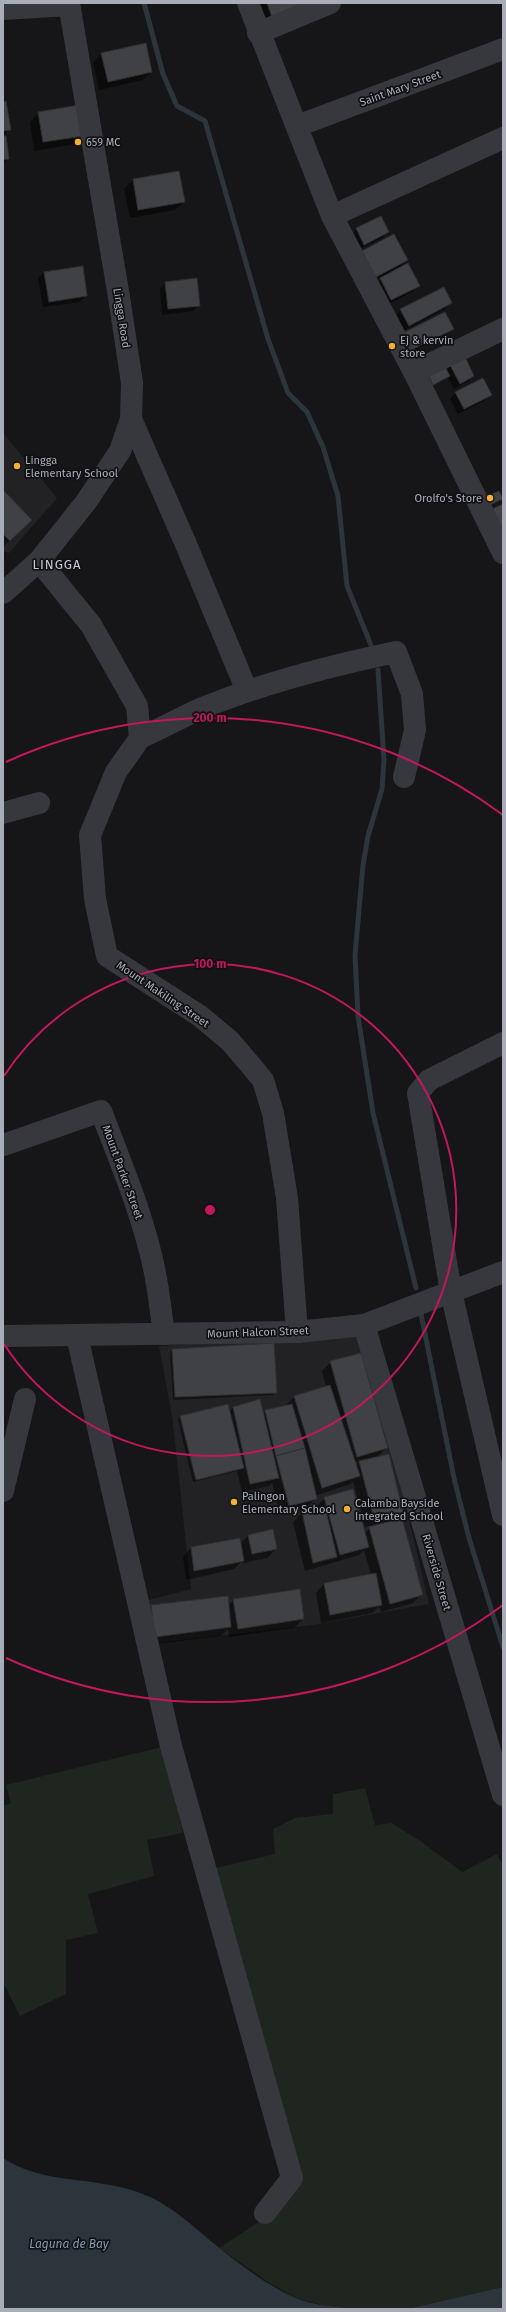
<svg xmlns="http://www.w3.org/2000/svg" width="506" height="2312" font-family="'Fira Sans',sans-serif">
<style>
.built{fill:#222225}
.green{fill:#1e261f}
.water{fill:#2c353c}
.shadow{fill:#0007;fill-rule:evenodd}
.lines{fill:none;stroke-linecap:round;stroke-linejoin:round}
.stream{stroke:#2c353c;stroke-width:5}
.building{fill:#404145;stroke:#303034}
.minor{stroke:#37383d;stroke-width:22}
.ring{fill:none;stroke:#c2185b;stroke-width:2}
.poi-dot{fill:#f2b134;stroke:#111113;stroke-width:1.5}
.labels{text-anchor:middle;stroke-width:3.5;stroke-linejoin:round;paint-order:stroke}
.street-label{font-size:11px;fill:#a8adb8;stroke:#111113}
.poi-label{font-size:11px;fill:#a8adb8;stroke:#111113;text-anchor:start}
.water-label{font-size:12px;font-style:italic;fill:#7f9bb3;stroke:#111113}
.quarter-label{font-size:13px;letter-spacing:1px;fill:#c9ccd4;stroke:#111113}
.centre{fill:#c2185b;stroke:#111113;stroke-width:2}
.ring-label{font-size:12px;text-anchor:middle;font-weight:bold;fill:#c2185b;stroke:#111113;stroke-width:3.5;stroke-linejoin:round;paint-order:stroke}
</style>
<rect width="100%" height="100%" fill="#161618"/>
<!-- built -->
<g class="built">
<path d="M3,433L57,498L9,553L3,551Z"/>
<path d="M365,1333L429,1604L313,1625L155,1643L145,1601L191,1589L172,1415L159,1346Z"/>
</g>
<!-- green -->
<g class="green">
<path d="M166,1746L183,1833L147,1840L154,1876L88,1894L98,1933L66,1940V1994L20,2016L3,1982V1806L11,1803L6,1785Z"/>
<path d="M365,1788L375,1825L391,1823L419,1840L462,1872L497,1854L503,1866V2287L407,2309H359L325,2306L297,2298L271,2284L219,2248L265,2218L299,2175L216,1868L275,1854L273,1829L295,1818L333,1814V1794Z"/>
</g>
<!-- water -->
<g class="water">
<path d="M3,2158C43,2185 96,2176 140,2193C171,2204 192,2226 217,2246C240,2265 268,2286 296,2298C315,2306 338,2307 359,2309H3Z"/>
<path d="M503,2287V2309H407Z"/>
</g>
<!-- shadow -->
<g class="shadow">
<path d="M259,3H305L267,26Z"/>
<path d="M101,54L151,72L143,80L99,90L93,63Z"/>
<path d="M3,103L10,129L3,135Z"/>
<path d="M39,113L83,135L75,144L34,151L30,122Z"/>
<path d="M3,137L8,159L3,164Z"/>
<path d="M178,172L184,202L175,210L130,218L124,189L133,180Z"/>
<path d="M357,229L388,232L382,238L358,250L351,235Z"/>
<path d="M357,258L407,260L398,269L418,286L412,292L385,306L374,285L383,276L370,282Z"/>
<path d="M44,272L86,296L80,302L43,307L38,278Z"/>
<path d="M165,283L199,305L193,311L162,315L160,289Z"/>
<path d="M451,303L445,309L403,331L395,316L401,310Z"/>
<path d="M452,328L446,334L407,354L399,339Z"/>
<path d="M450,366L473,376L467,382L454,389L448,378L430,387L425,377L446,370Z"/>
<path d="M456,393L490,395L484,401L458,414L450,399Z"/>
<path d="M3,492L30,520L3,547Z"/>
<path d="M173,1350L276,1392L273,1395L173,1400L170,1352Z"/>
<path d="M331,1362L386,1448L376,1458L402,1511L391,1522L422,1594L413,1603L381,1612L379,1606L372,1613L321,1623L316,1593L324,1584L371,1575L364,1550L359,1555L305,1571L293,1522L302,1513L317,1510L316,1507L325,1498L365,1533L370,1528L377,1526V1524L365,1527L353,1481L350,1484L315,1496L316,1498L307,1507L280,1515L272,1483L269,1486L242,1492L237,1471L193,1482L178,1420L180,1417L229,1412L233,1408L259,1400L263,1415L266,1411L285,1406L294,1397L326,1387L322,1371ZM360,1461L356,1466L355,1463Z"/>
<path d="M272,1530L276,1549L267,1558L243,1563V1560L234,1569L186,1580L183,1557L191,1548L240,1544L248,1536Z"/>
<path d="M234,1600L303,1619L294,1628L229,1637L228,1629L221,1636L146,1645L142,1615L151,1606L228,1605Z"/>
</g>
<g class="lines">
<!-- stream -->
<g class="stream">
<path d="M144,3L163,74L177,106L205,121L268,339L288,393L307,412L323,447L338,496L347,586L371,645"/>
<path d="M378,670L384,760L382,789L368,836L363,865L355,955L358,1016L373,1113L416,1288"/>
<path d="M421,1314L454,1478L469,1538L503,1647"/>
</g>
</g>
<!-- building -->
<g class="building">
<path d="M267,3H306L273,20Z"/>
<path d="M146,43L152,72L108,82L101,53Z"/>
<path d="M6,101L11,130L3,131V102Z"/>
<path d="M79,105L84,136L43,142L38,112Z"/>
<path d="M3,136H6L9,159L3,160Z"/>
<path d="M179,171L185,202L138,210L133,179Z"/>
<path d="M381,216L389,232L364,245L356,228Z"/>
<path d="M394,234L408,260L376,277L362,251Z"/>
<path d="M408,263L420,286L391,300L380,278Z"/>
<path d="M83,266L87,296L49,302L44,272Z"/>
<path d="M197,278L200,306L168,309L165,282Z"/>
<path d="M444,287L452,303L409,326L400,309Z"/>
<path d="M445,312L454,329L413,349L405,332Z"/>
<path d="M465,357L474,376L460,384L450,365Z"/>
<path d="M444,365L450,376L433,385L427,373Z"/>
<path d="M483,378L492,395L464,409L455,392Z"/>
<path d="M3,490L32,520L10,541L3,534Z"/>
<path d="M499,491L503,499L485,507L481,499Z"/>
<path d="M503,504V531L488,511Z"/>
<path d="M274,1343L277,1393L175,1397L172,1349Z"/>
<path d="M361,1353L388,1448L357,1457L330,1361Z"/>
<path d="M330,1385L360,1476L322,1488L294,1396Z"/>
<path d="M260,1399L279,1478L250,1484L233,1407Z"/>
<path d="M228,1404L244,1468L196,1480L180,1416Z"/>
<path d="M292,1404L305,1448L276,1456L265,1410Z"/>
<path d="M305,1448L317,1499L289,1506L276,1456Z"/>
<path d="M389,1454L403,1512L374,1519L359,1461Z"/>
<path d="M353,1489L369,1547L340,1555L324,1497Z"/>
<path d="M325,1507L337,1557L313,1563L302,1512Z"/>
<path d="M402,1518L423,1595L390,1604L369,1527Z"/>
<path d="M273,1529L277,1549L252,1554L248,1535Z"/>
<path d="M240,1538L244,1561L194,1571L191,1547Z"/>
<path d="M376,1573L382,1605L330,1615L324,1583Z"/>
<path d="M300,1589L304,1619L238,1629L233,1599Z"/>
<path d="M228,1596L231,1627L155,1637L151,1605Z"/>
</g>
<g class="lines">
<!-- minor -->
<g class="minor">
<path d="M248,3L332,216L414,372L503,553"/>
<path d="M3,9L69,5"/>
<path d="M258,33L330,3"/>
<path d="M297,126L503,49"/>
<path d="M332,216L503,138"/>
<path d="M414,372L503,329"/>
<path d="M131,419L185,542L247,691"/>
<path d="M39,561L91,625L137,706L140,738L116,772L90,835L95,899L107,956L200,1016L230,1041L263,1080L273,1113L287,1198L297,1332"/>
<path d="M3,593L39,561L86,502L120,451L131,419L132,383L119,297L69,3"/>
<path d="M140,738C160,729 180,718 200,709C263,683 329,666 396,652L412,694L415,730L404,777"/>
<path d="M3,813L39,803"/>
<path d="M503,1043L429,1080L418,1093L451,1292L503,1515"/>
<path d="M3,1145L101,1111C121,1164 144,1217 155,1273C159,1293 161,1314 164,1334"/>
<path d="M364,1325L503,1795"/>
<path d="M3,1336L297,1332L364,1325L503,1272"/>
<path d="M77,1336L171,1746L292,2178L265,2213"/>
<path d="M3,1491L25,1399"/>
</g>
</g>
<!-- distance rings -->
<g class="ring">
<path d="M4 1076A246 246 0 1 1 4 1344"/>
<path d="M503 1605A492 492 0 0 1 6 1658M6 762A492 492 0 0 1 503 815"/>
</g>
<!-- markers -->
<g class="poi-dot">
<circle cx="78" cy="142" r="4"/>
<circle cx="392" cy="346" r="4"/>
<circle cx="17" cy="466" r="4"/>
<circle cx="490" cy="498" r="4"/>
<circle cx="234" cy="1502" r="4"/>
<circle cx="347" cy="1509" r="4"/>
</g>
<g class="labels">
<!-- street labels -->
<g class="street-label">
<text transform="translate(400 88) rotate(-20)" y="4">Saint Mary Street</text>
<text transform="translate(122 318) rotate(81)" y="4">Lingga Road</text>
<text transform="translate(163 994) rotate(34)" y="4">Mount Makiling Street</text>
<text transform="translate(123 1172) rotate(70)" y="4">Mount Parker Street</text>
<text transform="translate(258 1332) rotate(-2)" y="4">Mount Halcon Street</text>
<text transform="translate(437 1572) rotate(74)" y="4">Riverside Street</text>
</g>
<!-- poi labels -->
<g class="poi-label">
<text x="86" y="146">659 MC</text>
<text x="400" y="344">Ej &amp; kervin<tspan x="400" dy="13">store</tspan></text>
<text x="25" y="464">Lingga<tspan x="25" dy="13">Elementary School</tspan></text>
<text x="482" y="502" text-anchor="end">Orolfo's Store</text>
<text x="242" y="1500">Palingon<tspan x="242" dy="13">Elementary School</tspan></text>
<text x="355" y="1507">Calamba Bayside<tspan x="355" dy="13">Integrated School</tspan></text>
</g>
<!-- water labels -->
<g class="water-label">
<text x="69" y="2248">Laguna de Bay</text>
</g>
<!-- quarter labels -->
<g class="quarter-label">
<text x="57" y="569">LINGGA</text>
</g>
</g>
<circle cx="210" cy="1210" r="6" class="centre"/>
<g class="ring-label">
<text x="210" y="722">200 m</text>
<text x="210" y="968">100 m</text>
</g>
<!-- border -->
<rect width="506" height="2312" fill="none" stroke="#a8adb8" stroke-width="8"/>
</svg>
